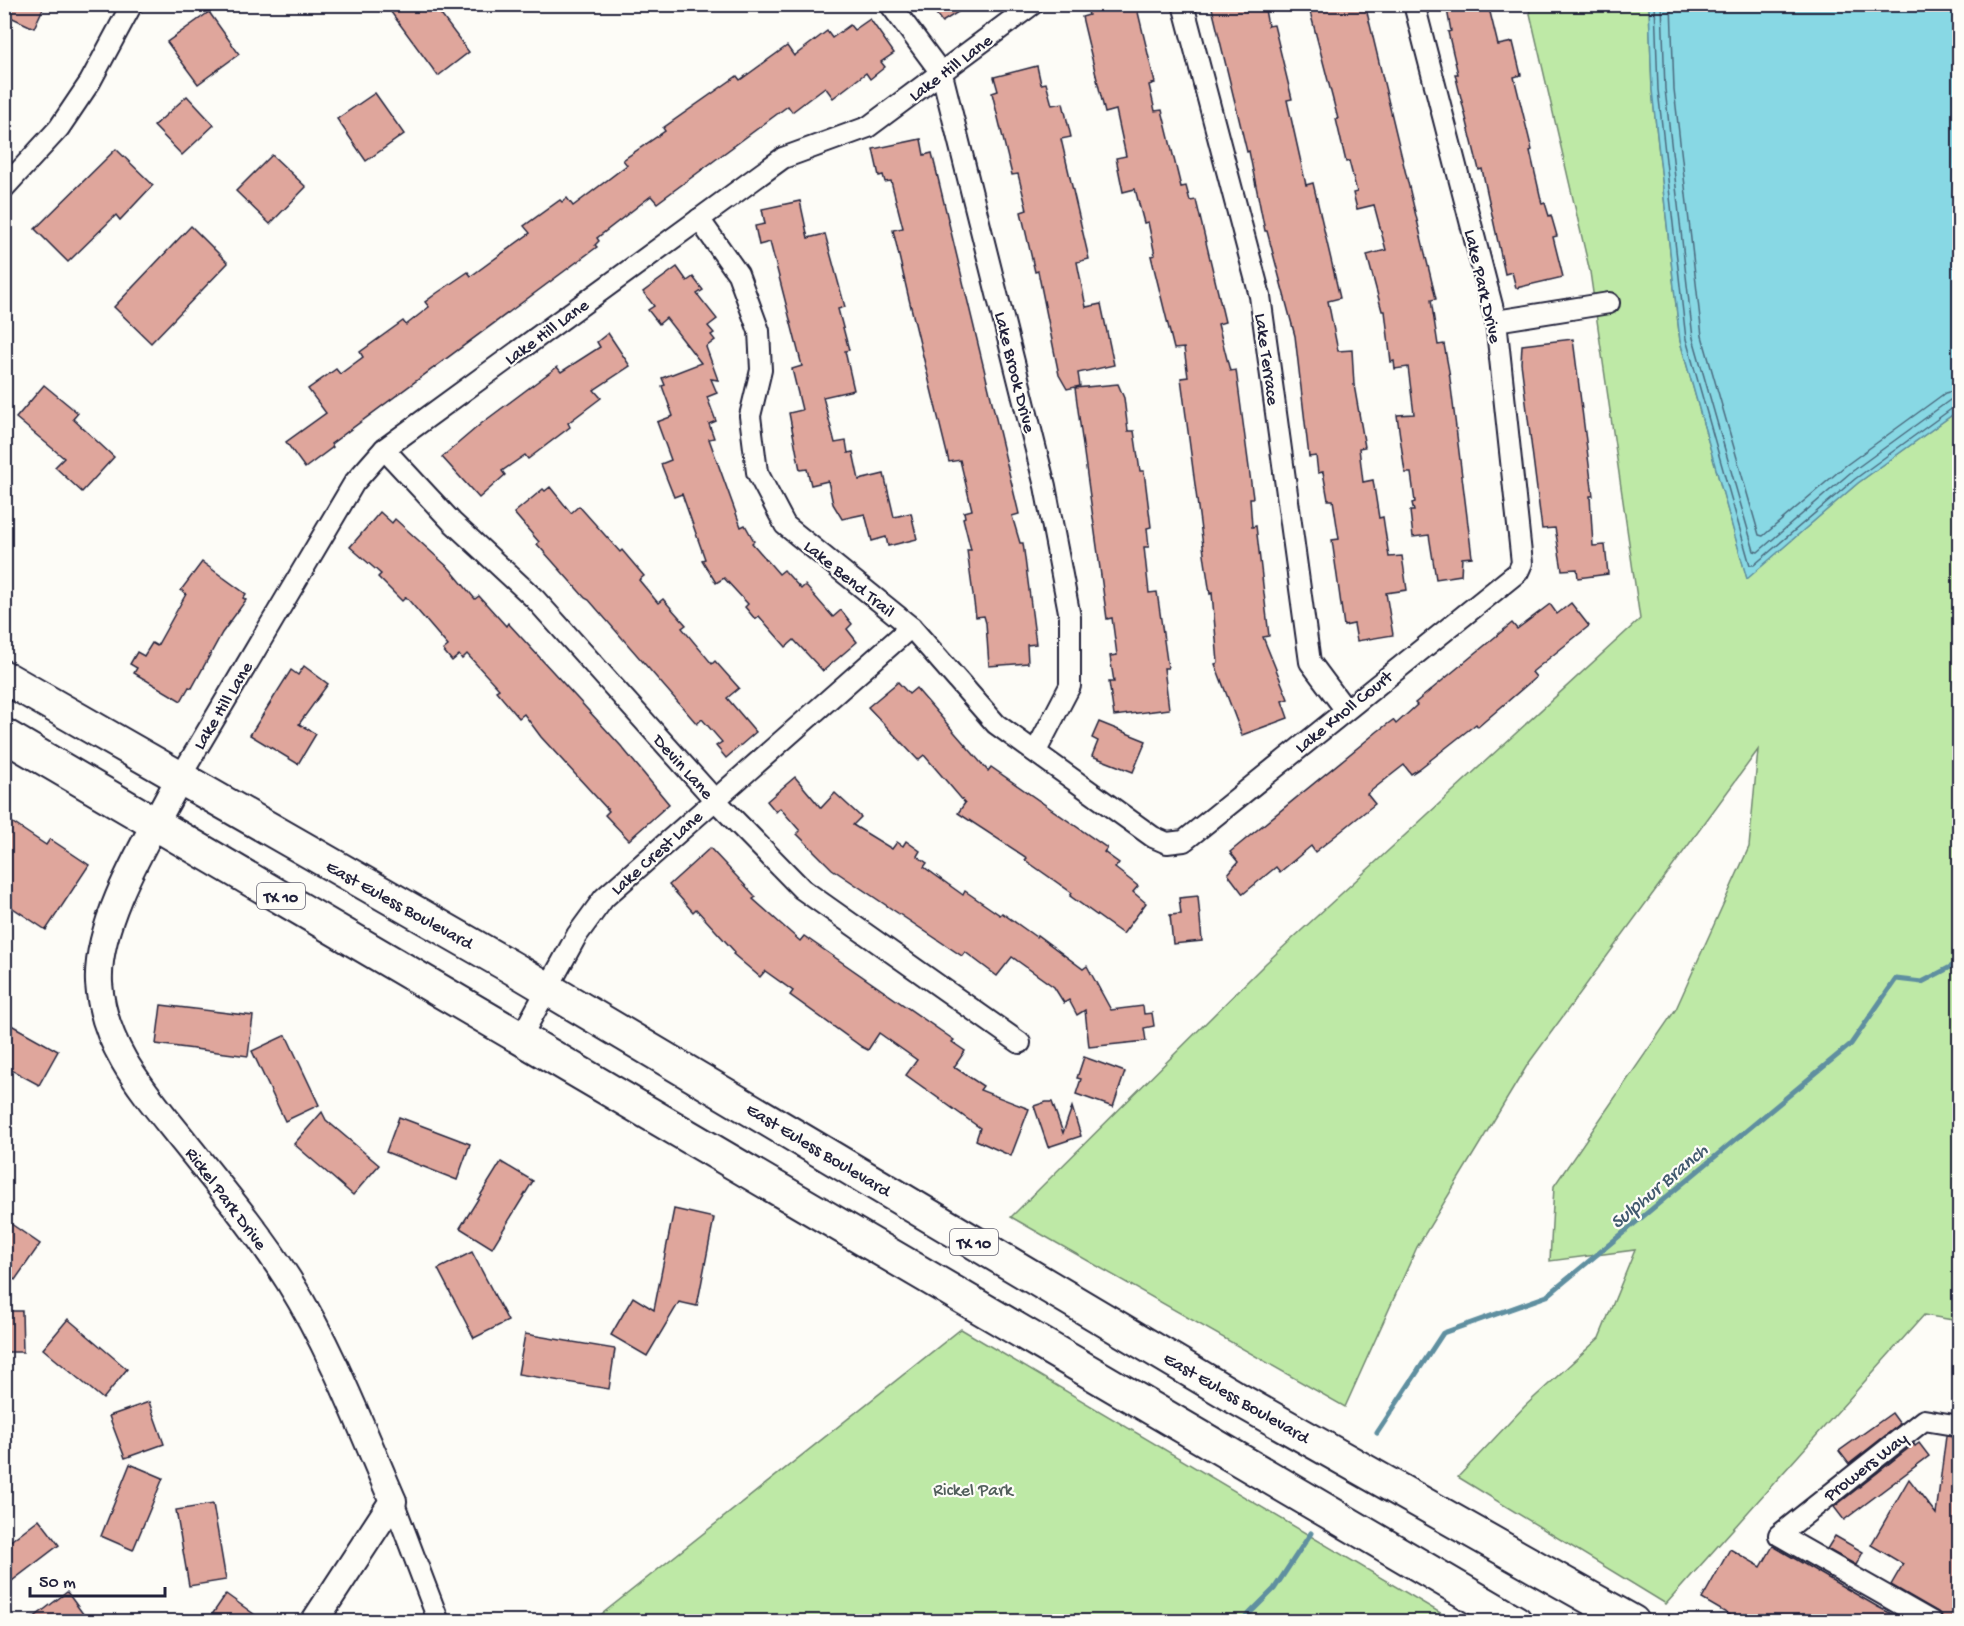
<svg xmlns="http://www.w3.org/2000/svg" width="1964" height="1626" font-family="'Gochi Hand',sans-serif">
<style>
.green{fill:#bee9a6;stroke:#708670;stroke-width:1.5}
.water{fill:#88d8e4;stroke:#5f8fa0;stroke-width:1.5}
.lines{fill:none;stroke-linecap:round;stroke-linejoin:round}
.shore{stroke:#4b6b7f;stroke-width:1.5}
.stream{stroke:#5f8fa0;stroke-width:5}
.building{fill:#dfa69c;stroke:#22223b;stroke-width:1.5}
.minor-casing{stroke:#22223b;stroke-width:24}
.tertiary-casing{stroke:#22223b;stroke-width:30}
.primary-casing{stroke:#22223b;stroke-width:36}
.minor{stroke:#fdfcf7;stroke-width:20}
.tertiary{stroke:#fdfcf7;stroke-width:26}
.primary{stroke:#fdfcf7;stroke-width:32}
.labels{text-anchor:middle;stroke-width:4.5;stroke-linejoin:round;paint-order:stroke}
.shield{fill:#fdfcf7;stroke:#646373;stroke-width:1.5}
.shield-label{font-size:16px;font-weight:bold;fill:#22223b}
.street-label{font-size:18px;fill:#22223b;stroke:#fdfcf7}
.park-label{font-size:18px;fill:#515e5b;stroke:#fdfcf7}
.water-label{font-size:20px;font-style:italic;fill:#41596e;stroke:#fdfcf7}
</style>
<rect width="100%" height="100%" fill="#fdfcf7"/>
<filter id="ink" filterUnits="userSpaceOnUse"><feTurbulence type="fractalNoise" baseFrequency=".0167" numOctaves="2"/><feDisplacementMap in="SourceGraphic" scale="12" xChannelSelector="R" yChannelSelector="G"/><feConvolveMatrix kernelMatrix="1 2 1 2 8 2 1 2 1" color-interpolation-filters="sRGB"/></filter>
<g filter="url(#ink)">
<!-- green -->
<g class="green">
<path d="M1528,5H1649L1652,90L1680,341L1747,578L1858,483L1959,410V1321L1924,1315L1666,1604L1458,1477L1525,1406L1599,1338L1635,1250L1550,1261L1554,1186L1676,1009L1749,847L1758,750L1528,1064L1417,1247L1345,1407L1011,1217L1266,963L1640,619L1590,272Z"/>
<path d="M961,1329L1454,1621H593Z"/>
</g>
<!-- water -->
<path class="water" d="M1649,5H1959V410L1858,483L1747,579L1680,341L1652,90Z"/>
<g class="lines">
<!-- shore -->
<g class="shore">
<path d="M1655,4L1658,90L1686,339L1750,565H1754L1855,479L1954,407L1960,405"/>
<path d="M1662,4L1665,89L1693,338L1754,551L1758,552L1850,473L1950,400L1960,398"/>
<path d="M1671,4L1674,89L1702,336L1759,535L1763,536L1845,466L1945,393L1960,389"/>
</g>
<!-- stream -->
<g class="stream">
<path d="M1377,1433L1443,1333L1547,1296L1851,1044L1896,979L1922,982L1960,962"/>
<path d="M1241,1622L1274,1589L1311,1533"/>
</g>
</g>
<!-- building -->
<g class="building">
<path d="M4,4H45L34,28L4,14Z"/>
<path d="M385,4H433L469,52L438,76Z"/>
<path d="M929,4H971L942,22Z"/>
<path d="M1086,4H1136L1155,83L1149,85L1155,111L1162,110L1181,187L1186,186L1190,201L1196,200L1225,322L1218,324L1230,371L1236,370L1253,498H1250L1252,527L1256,526L1269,636L1263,637L1288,699L1282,701L1288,718L1242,735L1215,664L1218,663L1212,593L1210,594L1205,561L1181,378L1188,377L1184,348L1174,349L1151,256L1155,255L1148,222L1144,223L1135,189L1123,192L1116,158L1126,156L1116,110L1105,113L1082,17L1089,15Z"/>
<path d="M1211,4H1264L1268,26L1274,25L1292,99L1287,100L1306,185L1313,183L1340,298L1328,301L1338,351L1352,350L1354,385L1365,447L1359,448L1363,482L1373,480L1379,518L1383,517L1389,557L1402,556L1407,590L1386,593L1393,635L1357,641L1354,624L1344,626L1332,540L1339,539L1333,500H1328L1323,472L1318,473L1316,456L1309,457L1295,336L1267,231H1265L1249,151L1247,152Z"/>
<path d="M1308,4H1365L1436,299L1431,300L1438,345L1444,344L1449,371L1472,557L1462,558L1461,575L1436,579L1429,535L1413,537L1410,511H1414L1412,503L1415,502L1411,473H1405L1397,415L1414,414L1408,367L1395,369L1394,361L1391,362L1385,311H1382L1367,255L1386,250L1374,205L1357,209L1353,193L1357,192L1349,161L1346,162L1336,119H1338Z"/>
<path d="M1446,4H1488L1498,45L1513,42L1521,75L1514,77L1532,150L1530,151L1542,204L1545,203L1549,216L1551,215L1557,236L1553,237L1563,277L1516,288L1512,272L1505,274L1482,169L1479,170L1455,74H1458L1448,32L1451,31Z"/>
<path d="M209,12L239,54L198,84L167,42Z"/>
<path d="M870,19L894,53L881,62L885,67L870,79L866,73L833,98L825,87L792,112L788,106L657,203L651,196L597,238L599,241L595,245L597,247L331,444L333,447L305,468L286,442L326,413L308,389L336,369L340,374L363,357L360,352L403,321L406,325L429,307L425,302L437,293L468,272L471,276L530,233L524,226L560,200L562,202L567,198L573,206L627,165L623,160L665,131L663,128L737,76L740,80L787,46L794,56L827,31L832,38L850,25L854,30Z"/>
<path d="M1037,66L1041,84L1046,83L1052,105L1063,103L1071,137L1061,139L1089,259L1077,262L1086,307L1101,304L1114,365L1078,373L1080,386L1067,389L1059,375L1038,271L1035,272L1021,212L1027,210L1018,174L1012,175L992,93L998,91L994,77Z"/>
<path d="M375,93L404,134L366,161L337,119Z"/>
<path d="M187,96L214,125L182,155L154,126Z"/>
<path d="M921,139L924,155L932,153L1019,514L1012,516L1020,543H1023L1036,644L1027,645L1028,663L989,666L986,623L984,616L976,617L967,550H971L963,518L965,517L964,512L972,510L960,460L949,462L908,295L893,230L903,228L891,181L885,182L883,175L879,176L873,149Z"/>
<path d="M116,149L153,185L120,220L116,215L68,262L35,229Z"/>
<path d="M272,155L306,187L270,224L236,191Z"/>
<path d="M800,201L808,238L825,234L845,307L838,309L849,350L845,351L854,390L823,397L835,443L846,441L848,453L853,452L859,480L884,474L894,517L911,513L917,539L888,546L886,537L872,541L865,514L842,519L833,504L828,481L811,485L807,469L800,470L789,413L802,410L792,369L802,366L770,242L759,245L755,226L765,224L762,209Z"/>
<path d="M191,226L228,263L151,343L114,307Z"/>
<path d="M677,267L687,281L693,277L703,290L697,294L717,319L708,326L714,333L711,335L715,340L706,347L718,380L711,379L717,393L707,397L716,421L709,424L714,438L709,439L741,527L745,525L754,541L752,543L779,574L784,570L801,589L805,585L833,617L841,610L852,624L847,629L857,642L823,671L794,640L786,647L759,616L755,619L745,607L748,604L724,578L716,583L702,560L705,559L682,494L674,497L661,464L671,460L657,422L673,416L662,386L665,385L662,378L701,363L666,318L659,324L648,310L654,306L643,292Z"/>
<path d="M608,333L630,366L594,390L601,398L568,423L570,427L528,459L525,455L502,471L505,475L479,498L442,457L482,423L557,367L561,372L600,347L597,342Z"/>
<path d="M1573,339L1593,496H1590L1593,546L1605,545L1608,574L1578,578L1577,569L1562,570L1555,528L1542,529L1521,363L1522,345Z"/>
<path d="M1118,384L1124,398L1128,431H1134L1140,471H1144L1151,527L1147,528L1149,547H1144L1149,593L1157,592L1168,668H1164L1169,709L1114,716L1109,682H1114L1110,656L1117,655L1112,618L1107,619L1075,388Z"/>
<path d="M44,385L78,413L73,419L114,457L82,492L55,467L64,458L16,418Z"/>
<path d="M550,487L571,513L579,506L620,552L622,550L644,576L639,580L658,603L663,599L686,625L682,628L712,664L715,661L739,688L727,698L756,732L726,758L716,746L722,742L702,719L697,724L589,600L585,598L537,544L539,542L514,513L543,489L545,491Z"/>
<path d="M380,512L392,523L395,519L450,569L475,599L479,596L506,626L508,623L621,746L669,804L629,840L605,815L609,811L541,737L524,714L519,718L496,691L499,689L467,654L462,659L459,655L452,661L443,650L448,646L406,597L402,601L378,577L381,574L350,547Z"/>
<path d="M202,562L246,594L243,598L246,600L222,633L192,688L189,687L181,701L134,673L137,668L130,664L137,652L144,656L152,643L157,646L186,594L181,590Z"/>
<path d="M1571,603L1589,626L1532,672L1536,677L1478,727L1476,724L1419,769L1411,774L1404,765L1367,794L1375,804L1315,852L1311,846L1280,872L1276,867L1243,894L1228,874L1238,862L1230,852L1378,731L1393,720L1396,724L1417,705L1415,703L1512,623L1517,629L1550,604L1557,614Z"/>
<path d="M304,666L328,684L299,724L316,734L298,764L250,735L291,670L298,675Z"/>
<path d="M898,682L909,694L916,688L988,771L991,767L1107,848L1104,852L1119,863L1115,868L1138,886L1133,892L1146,903L1123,934L1070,896L1072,893L1025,860L1027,858L958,813L965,803L924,755L918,760L868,707Z"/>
<path d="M1099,722L1146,741L1133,772L1092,756L1098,741L1092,738Z"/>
<path d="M795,777L821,808L835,793L861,817L853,825L892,849L897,842L903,846L906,841L920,851L917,856L927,863L924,867L963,895L965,891L1000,915L1002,913L1036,937L1037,935L1083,969L1087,966L1111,1010L1143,1006L1144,1014L1152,1013L1154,1026L1144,1028L1146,1041L1089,1047L1085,1010L1077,1015L1069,1000L1064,1003L1054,987L1012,957L997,976L965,952L962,956L832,869L797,834L800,831L780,808L776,812L767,801Z"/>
<path d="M4,817L46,845L50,839L89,865L46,930L4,902Z"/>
<path d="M710,848L756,897L753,899L800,941L804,936L954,1040L952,1042L965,1051L954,1067L983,1086L980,1090L1029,1109L1011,1156L976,1140L980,1128L906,1075L917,1060L879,1033L868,1050L862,1047L790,995L793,991L765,971L760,977L733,954L735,952L696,909L693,912L669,885Z"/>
<path d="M1198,896L1202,941L1173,944L1170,915L1181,914L1179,898Z"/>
<path d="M161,1005L253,1016L248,1056L156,1044Z"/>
<path d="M4,1021L58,1051L39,1085L4,1066Z"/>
<path d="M286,1035L319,1105L285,1121L252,1051Z"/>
<path d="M1084,1057L1125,1072L1113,1107L1076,1094L1081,1079L1077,1078Z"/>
<path d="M1046,1102H1052L1063,1133L1072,1107L1081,1136L1048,1147L1034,1106Z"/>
<path d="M322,1112L326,1120L379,1165L353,1195L294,1144Z"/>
<path d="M399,1117L470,1144L457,1180L386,1152Z"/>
<path d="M501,1162L533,1181L492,1248L460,1228Z"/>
<path d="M674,1209L714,1218L697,1306L679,1302L647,1356L611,1335L633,1297L654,1310Z"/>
<path d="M4,1219L40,1244L15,1280L4,1272Z"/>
<path d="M472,1252L508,1321L474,1338L438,1269Z"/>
<path d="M4,1311H22L23,1352H4Z"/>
<path d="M68,1319L127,1369L103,1399L43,1349Z"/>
<path d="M525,1334L615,1349L609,1389L518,1374Z"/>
<path d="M149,1402L164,1444L125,1458L109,1416Z"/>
<path d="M1892,1413L1900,1424L1849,1464L1839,1451Z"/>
<path d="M1946,1436L1959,1438V1622H1944L1938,1612L1891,1585L1903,1564L1871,1545L1909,1479L1936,1514Z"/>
<path d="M1919,1443L1929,1456L1844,1520L1834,1507L1914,1444L1915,1446Z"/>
<path d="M130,1464L163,1478L133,1550L101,1536Z"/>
<path d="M213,1504L226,1580L189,1586L176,1510Z"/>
<path d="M39,1519L59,1545L4,1587V1546Z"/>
<path d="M1835,1536L1863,1552L1856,1565L1827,1549Z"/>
<path d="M1773,1546L1878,1607L1907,1622H1753L1741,1615L1738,1620L1702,1599L1730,1549L1761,1567Z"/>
<path d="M67,1592L89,1622H28Z"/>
<path d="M226,1594L265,1622H207Z"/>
</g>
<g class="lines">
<!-- minor casing -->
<g class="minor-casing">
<g id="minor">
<path d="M890,4L942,74L1045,486L1070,617V686L1036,751"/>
<path d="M1183,4L1260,296L1310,662L1345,709"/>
<path d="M4,188L59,128L90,82L132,4"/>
<path d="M699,219L738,274L759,331L761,370L750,416L757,472L785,525L911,627L996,724L1153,837L1167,843L1184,841L1518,572L1522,563L1496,321L1414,4"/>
<path d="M1496,321L1609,303"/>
<path d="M384,449L452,522L535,599L715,800L802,889L1020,1043"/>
<path d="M179,779L354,483L384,449L783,158L868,127L1033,4"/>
<path d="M521,1037L577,935L604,898L911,627"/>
<path d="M393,1501L439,1622"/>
<path d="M1932,1622L1779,1535L1924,1420L1960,1426"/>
</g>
</g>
<!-- tertiary casing -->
<g class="tertiary-casing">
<path id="tertiary" d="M179,779C150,835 96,919 99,983C103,1048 147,1095 185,1143C221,1188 258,1232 289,1281C332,1350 361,1427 393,1501L314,1622"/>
</g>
<!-- primary casing -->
<g class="primary-casing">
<g id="primary">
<path d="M4,677L511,967L1236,1398L1633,1622"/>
<path d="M4,735L1516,1622"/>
</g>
</g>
<!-- minor -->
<use href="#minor" class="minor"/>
<!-- tertiary -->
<use href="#tertiary" class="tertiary"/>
<!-- primary -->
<use href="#primary" class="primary"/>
</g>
</g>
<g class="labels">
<!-- shield labels -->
<g class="shield">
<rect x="257" y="883" width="48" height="26" rx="4.5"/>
<rect x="950" y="1229" width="48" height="26" rx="4.5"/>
</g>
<g class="shield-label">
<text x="281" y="902">TX 10</text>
<text x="974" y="1248">TX 10</text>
</g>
<!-- street labels -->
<g class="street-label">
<text transform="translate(950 67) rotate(-37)" y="6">Lake Hill Lane</text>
<text transform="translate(1484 286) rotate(77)" y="6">Lake Park Drive</text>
<text transform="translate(546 331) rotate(-36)" y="6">Lake Hill Lane</text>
<text transform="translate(1268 359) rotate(82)" y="6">Lake Terrace</text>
<text transform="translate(1016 372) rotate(76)" y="6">Lake Brook Drive</text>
<text transform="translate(850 578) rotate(39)" y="6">Lake Bend Trail</text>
<text transform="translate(222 705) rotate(-59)" y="6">Lake Hill Lane</text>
<text transform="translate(1343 711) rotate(-39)" y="6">Lake Knoll Court</text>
<text transform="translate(684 766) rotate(48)" y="6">Devin Lane</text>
<text transform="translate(656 852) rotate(-42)" y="6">Lake Crest Lane</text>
<text transform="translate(400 904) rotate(29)" y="6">East Euless Boulevard</text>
<text transform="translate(819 1149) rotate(31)" y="6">East Euless Boulevard</text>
<text transform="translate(227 1198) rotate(53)" y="6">Rickel Park Drive</text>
<text transform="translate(1237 1397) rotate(30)" y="6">East Euless Boulevard</text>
<text transform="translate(1865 1466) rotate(-38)" y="6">Prowers Way</text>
</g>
<!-- park labels -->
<g class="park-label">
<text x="973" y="1495">Rickel Park</text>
</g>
<!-- water labels -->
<g class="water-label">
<text transform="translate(1658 1185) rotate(-40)" y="7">Sulphur Branch</text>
</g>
</g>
<!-- margin -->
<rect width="1964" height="1626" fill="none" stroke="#fdfcf7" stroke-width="24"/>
<rect x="12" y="12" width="1940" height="1602" fill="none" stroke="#22223b" stroke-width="2" filter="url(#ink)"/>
<!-- scale -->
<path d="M30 1587v9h135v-9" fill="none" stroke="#22223b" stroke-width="3"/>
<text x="39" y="1587" font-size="18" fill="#22223b" stroke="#fdfcf7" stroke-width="4.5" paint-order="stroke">50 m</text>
</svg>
